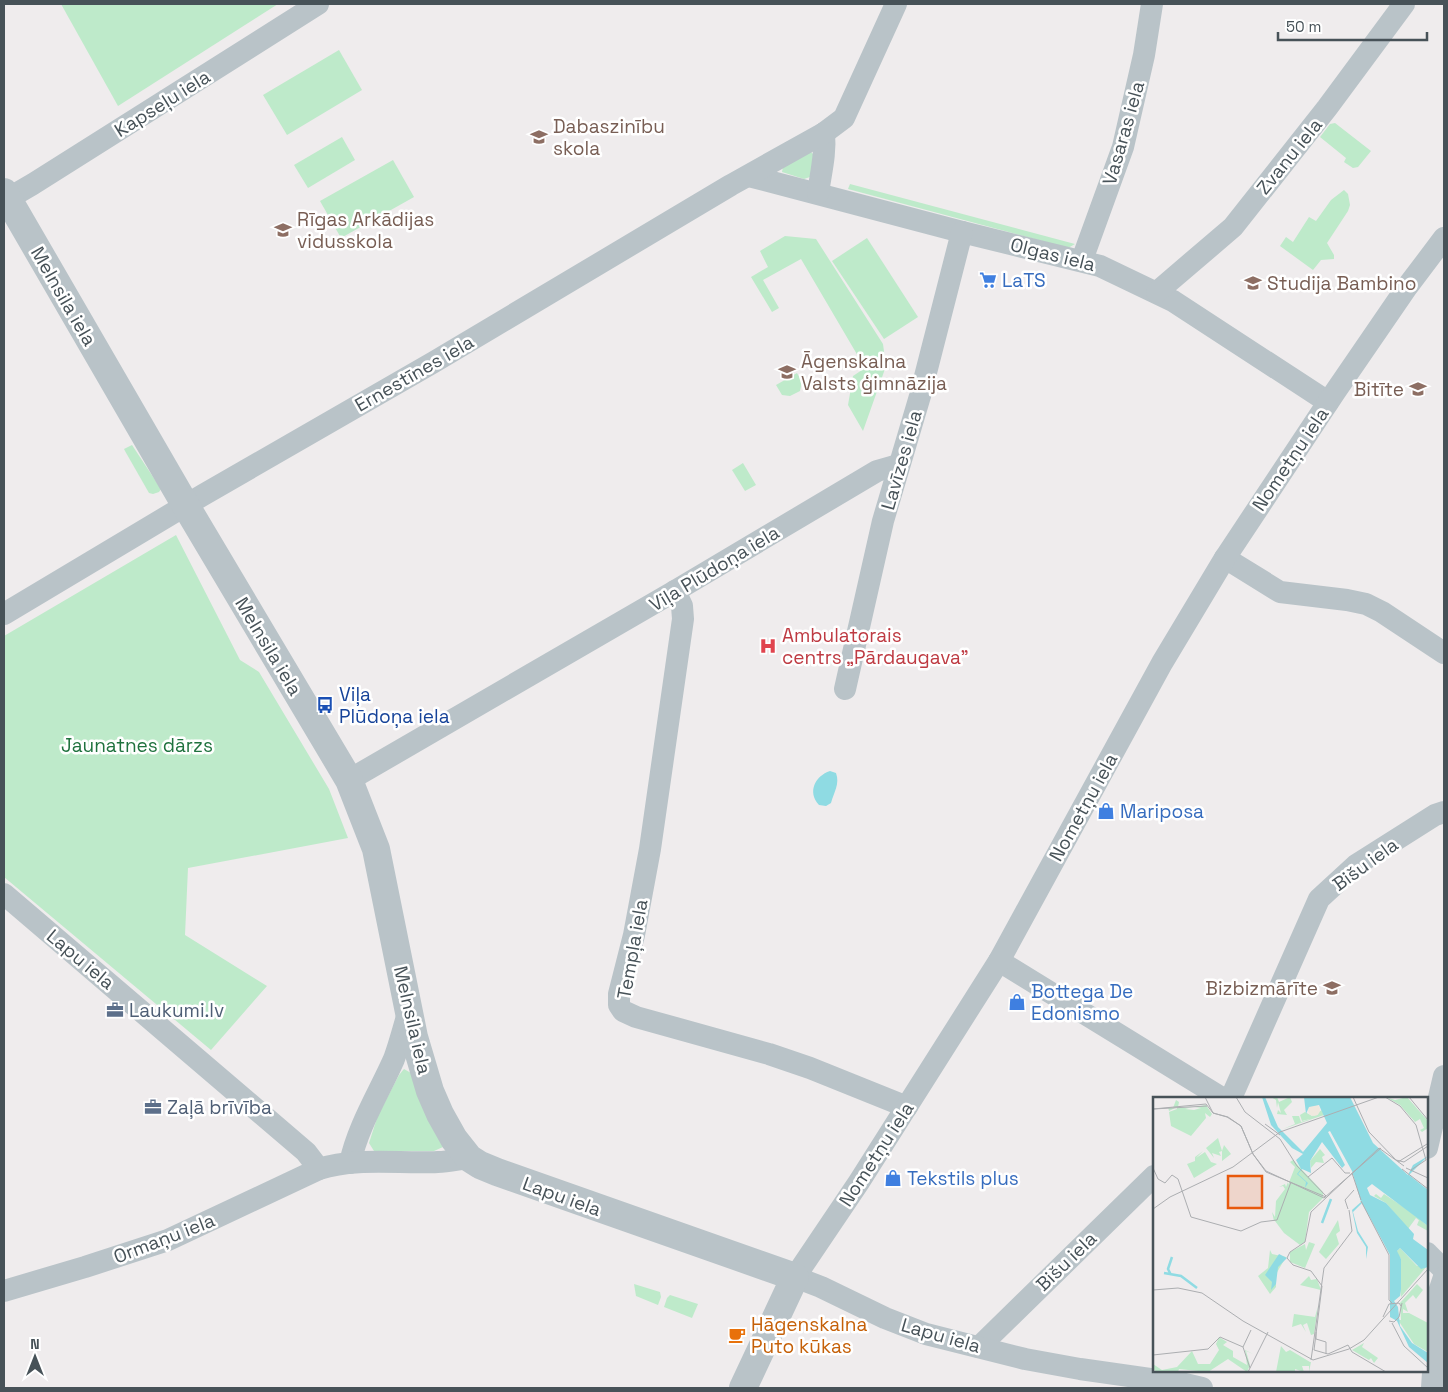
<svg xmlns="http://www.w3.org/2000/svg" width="1448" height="1392" font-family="'Space Grotesk',sans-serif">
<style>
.green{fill:#beeaca}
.water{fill:#8fdbe3}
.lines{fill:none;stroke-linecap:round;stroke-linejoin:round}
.minor{stroke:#b9c3c8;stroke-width:22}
.tertiary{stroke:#b9c3c8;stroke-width:28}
.labels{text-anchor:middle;stroke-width:5;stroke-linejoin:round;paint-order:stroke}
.street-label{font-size:19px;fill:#475258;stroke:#fff}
.education-label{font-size:19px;fill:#785e54;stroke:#fff;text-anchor:start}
.shop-label{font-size:19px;fill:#366cbe;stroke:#fff;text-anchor:start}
.health-label{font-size:19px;fill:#be3a42;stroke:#fff;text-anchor:start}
.transit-label{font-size:19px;fill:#164399;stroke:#fff;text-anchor:start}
.park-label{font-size:19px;fill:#1f723e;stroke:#fff}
.service-label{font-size:19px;fill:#4e5e75;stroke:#fff;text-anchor:start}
.food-label{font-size:19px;fill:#c56008;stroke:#fff;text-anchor:start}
.inset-river{fill:none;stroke:#8fdbe3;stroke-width:2.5}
.inset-road{fill:none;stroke:#acaeb1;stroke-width:1}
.view{fill:#e8590c;fill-opacity:0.15;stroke:#e8590c;stroke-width:2.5}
.inset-edge{fill:none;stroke:#475258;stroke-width:2.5}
</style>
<rect width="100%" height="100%" fill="#efeced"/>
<!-- green -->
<g class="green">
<path d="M61,4H278L118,106Z"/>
<path d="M339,50L362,90L287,135L263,95Z"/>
<path d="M1335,123L1371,151L1358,167L1353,168L1344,162L1346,158L1320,137L1330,124Z"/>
<path d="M342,137L355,160L308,188L294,165Z"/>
<path d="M811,152L815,156L810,177L804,179L782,172L783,167Z"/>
<path d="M393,160L414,197L341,238L320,201Z"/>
<path d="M850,184L1075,244L1068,248L848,189Z"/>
<path d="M1344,190L1348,194L1350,205L1348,211L1327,243L1334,255V259L1321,260L1313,270L1280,246L1286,237L1293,242L1309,217L1316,221L1331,200Z"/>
<path d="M785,236L816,239L883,344L886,366L863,431L848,405L853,376L865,368L801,259L763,280L779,308L772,312L751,277L768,267L760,251Z"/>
<path d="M867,238L918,317L884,339L832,261Z"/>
<path d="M797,373L802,382L800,391L790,396L782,395L776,385Z"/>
<path d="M132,445L161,489L159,492L153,494L149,493L125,451L124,449Z"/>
<path d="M743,463L756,485L745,491L732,470Z"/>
<path d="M176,535L240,660L259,672L329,789L348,838L188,868L185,935L267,986L211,1050L4,877V636Z"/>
<path d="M404,1069L411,1073L443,1147L434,1151H374L369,1143L378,1115L399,1075Z"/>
<path d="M634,1284L660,1292L661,1297L658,1305L636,1296Z"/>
<path d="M670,1295L698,1304L692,1318L664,1307L667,1298Z"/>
</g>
<!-- water -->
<path class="water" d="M830,771L836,773C840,784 834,792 831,803L826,806L819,805C807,792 815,776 830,771Z"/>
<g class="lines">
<!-- minor -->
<g class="minor">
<path d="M749,176L962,232L1100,266L1173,301L1328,402"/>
<path d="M818,193C821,172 826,153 824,133"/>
<path d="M4,201L33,184L318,4"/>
<path d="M1082,260L1123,147L1144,55L1152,4"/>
<path d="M1157,292L1233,227L1327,108L1404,4"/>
<path d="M1225,558L1280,592L1347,600L1366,604L1382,612L1444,653"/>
<path d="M675,591L682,606L683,619L650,849L634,935L619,994V1005L623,1011L636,1017L769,1054L810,1068L907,1107"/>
<path d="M4,614L203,495L434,362L731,185L824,133L844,118L896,4"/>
<path d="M845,689L883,521L920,396L962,232"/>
<path d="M349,780L675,591L877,471L898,465"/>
<path d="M4,894L306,1152L319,1169"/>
<path d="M999,961L1222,1098"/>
<path d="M1231,1098L1319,899L1356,865L1435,815L1444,812"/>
<path d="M1427,1148L1444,1076"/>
<path d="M350,1163C358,1126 379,1093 394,1059C400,1043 404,1026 409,1010"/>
<path d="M1427,1253L1444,1270"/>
<path d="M4,1291L85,1267L168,1240L319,1169C357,1157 399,1164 438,1162C449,1162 459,1159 469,1158"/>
<path d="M979,1347L1154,1176"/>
<path d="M1202,1388L1185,1384L1080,1369L1025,1359L926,1334L885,1318L821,1287L795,1277L859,1182L999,961L1162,663L1225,558L1335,392L1407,287L1444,238"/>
<path d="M1432,1388L1438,1295L1444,1277"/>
</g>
<!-- tertiary -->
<path class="tertiary" d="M4,192L186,506L349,780L376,849L414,1037L430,1091L440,1114L454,1139L469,1158L480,1165L497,1172L795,1277L743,1388"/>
</g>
<!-- icons -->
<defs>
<g id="school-bare" transform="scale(1.35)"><path d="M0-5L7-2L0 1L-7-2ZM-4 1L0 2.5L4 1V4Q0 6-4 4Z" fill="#8d6e63" stroke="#fff" stroke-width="2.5" paint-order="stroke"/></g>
<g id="supermarket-bare" transform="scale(1.35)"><path d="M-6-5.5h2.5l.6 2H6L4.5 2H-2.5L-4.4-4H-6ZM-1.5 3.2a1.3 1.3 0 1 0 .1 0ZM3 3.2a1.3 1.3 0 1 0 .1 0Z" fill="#3f7fe0" stroke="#fff" stroke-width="2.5" paint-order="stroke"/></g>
<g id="hospital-bare" transform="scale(1.35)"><path d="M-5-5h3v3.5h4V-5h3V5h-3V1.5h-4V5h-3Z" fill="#e0444e" stroke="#fff" stroke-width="2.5" paint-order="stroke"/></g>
<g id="bus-bare" transform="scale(1.35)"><path d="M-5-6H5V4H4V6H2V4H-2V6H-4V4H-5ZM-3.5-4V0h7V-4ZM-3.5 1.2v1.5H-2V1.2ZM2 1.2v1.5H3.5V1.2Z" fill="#1a4fb4" stroke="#fff" stroke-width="2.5" paint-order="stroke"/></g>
<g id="shop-bare" transform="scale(1.35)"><path d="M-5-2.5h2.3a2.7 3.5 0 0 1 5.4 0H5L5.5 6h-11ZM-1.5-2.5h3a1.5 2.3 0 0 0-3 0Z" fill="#3f7fe0" stroke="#fff" stroke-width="2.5" paint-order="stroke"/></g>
<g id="office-bare" transform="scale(1.35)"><path d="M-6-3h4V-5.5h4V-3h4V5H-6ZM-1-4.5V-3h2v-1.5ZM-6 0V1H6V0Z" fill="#5c6f8a" stroke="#fff" stroke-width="2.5" paint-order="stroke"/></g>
<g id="cafe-bare" transform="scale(1.35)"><path d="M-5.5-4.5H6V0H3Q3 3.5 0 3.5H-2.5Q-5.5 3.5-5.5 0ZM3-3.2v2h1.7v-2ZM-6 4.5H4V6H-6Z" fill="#e8710a" stroke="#fff" stroke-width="2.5" paint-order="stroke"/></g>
</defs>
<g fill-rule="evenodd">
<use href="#school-bare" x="539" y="137"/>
<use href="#school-bare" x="283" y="230"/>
<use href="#supermarket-bare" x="988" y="280"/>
<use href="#school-bare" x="1253" y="283"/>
<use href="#school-bare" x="787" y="372"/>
<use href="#school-bare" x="1418" y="389"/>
<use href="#hospital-bare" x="768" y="646"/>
<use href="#bus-bare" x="325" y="705"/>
<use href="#shop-bare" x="1106" y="811"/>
<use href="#school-bare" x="1332" y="988"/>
<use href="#shop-bare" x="1017" y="1002"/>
<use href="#office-bare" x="115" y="1010"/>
<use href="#office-bare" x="153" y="1107"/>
<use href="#shop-bare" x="893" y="1178"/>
<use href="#cafe-bare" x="737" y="1335"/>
</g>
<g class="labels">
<!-- street labels -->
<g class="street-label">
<text transform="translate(162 103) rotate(-32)" y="7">Kapseļu iela</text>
<text transform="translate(1123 133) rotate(-74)" y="7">Vasaras iela</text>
<text transform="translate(1289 156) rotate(-51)" y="7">Zvanu iela</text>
<text transform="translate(1053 254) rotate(14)" y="7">Olgas iela</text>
<text transform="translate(64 296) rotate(60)" y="7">Melnsila iela</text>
<text transform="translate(414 373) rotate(-30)" y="7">Ernestīnes iela</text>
<text transform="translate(1290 459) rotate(-56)" y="7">Nometņu iela</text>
<text transform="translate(901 460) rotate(-74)" y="7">Lavīzes iela</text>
<text transform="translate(714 568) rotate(-31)" y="7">Viļa Plūdoņa iela</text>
<text transform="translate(269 646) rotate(59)" y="7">Melnsila iela</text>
<text transform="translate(1083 807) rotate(-61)" y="7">Nometņu iela</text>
<text transform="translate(1365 864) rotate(-36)" y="7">Bišu iela</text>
<text transform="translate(632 949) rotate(-80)" y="7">Tempļa iela</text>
<text transform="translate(81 959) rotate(40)" y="7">Lapu iela</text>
<text transform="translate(413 1020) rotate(77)" y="7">Melnsila iela</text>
<text transform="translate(876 1154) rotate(-57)" y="7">Nometņu iela</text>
<text transform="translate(562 1196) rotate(20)" y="7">Lapu iela</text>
<text transform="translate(164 1238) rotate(-21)" y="7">Ormaņu iela</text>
<text transform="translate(1066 1261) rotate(-44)" y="7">Bišu iela</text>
<text transform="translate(941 1335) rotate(16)" y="7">Lapu iela</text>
</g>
<!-- education labels -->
<g class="education-label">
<text x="553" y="133">Dabaszinību<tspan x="553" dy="22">skola</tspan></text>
<text x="297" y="226">Rīgas Arkādijas<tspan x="297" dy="22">vidusskola</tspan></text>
<text x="1267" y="290">Studija Bambino</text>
<text x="801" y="368">Āgenskalna<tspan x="801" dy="22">Valsts ģimnāzija</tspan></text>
<text x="1404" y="396" text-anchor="end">Bitīte</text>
<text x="1318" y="995" text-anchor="end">Bizbizmārīte</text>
</g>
<!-- shop labels -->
<g class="shop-label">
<text x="1002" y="287">LaTS</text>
<text x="1120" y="818">Mariposa</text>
<text x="1031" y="998">Bottega De<tspan x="1031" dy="22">Edonismo</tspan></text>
<text x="907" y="1185">Tekstils plus</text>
</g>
<!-- health labels -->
<g class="health-label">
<text x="782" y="642">Ambulatorais<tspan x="782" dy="22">centrs „Pārdaugava”</tspan></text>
</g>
<!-- transit labels -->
<g class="transit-label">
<text x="339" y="701">Viļa<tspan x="339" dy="22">Plūdoņa iela</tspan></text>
</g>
<!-- park labels -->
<g class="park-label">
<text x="137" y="752">Jaunatnes dārzs</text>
</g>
<!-- service labels -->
<g class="service-label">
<text x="129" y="1017">Laukumi.lv</text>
<text x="167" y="1114">Zaļā brīvība</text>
</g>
<!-- food labels -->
<g class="food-label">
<text x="751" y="1331">Hāgenskalna<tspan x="751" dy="22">Puto kūkas</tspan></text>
</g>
</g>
<!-- overview -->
<g transform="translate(1153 1097)">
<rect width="275" height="275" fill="#efeced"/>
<path d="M118,0H124L126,5L137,0L139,5L131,13L134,18L124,17L125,13L128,16L125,5L124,11L123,3ZM233,0L242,3L254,0L275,24V31L269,35L267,33L271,31L267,22L262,25L247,8ZM23,3L26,5L25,10H31L27,11L40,10L32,12L41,13L48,11L42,10L53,8L59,17L57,20L52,16L53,21L38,39L18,29L16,15L24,12V10L16,14L15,10L20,11ZM169,13L171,18L130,32L142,27L139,19H146L148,25L157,22L149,24L147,18L152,15L159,19ZM65,41L69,54L71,48L78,57L69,64V54L66,55L68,59L59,56L61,61L53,51ZM167,52L172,58L169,60L171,66L163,65L158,71L157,64ZM50,54L43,61L52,55L58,65L64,67L41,81L34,67L42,64V60ZM140,63L170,95V101L156,115L152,145L147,148L131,136L122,124H113H121L119,115L122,120L123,104L132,92L130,89L126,90L132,87L133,90L135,85V88L142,70L137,65ZM223,97L228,101L231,97L255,113L275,129V134L264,128L266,123L273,129L263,121L255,132L233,106L221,99ZM185,123L187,134L183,137L186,147L173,162L166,155ZM156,145L162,147L152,171L137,165V155L152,147L153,153ZM247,151L264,169H274L248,200L245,175L248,162L243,155ZM117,153L119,157L133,160L123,177V190L117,197L105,179L115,171ZM156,179L158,183L164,182L168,193L147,188ZM264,187L270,193L263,202L260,198L252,206L255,215L250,212V216H256L275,226V255L261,247L245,223H248L247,206ZM165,209L161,237L158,238L154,226L150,228L153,235L148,227L139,230L141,217L162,220ZM66,240L74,245L70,248L80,254V260L94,268L92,253L100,257L93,254L97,268L94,275L75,262L55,275L26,272L25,275H4L0,272V267L9,273L24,270L39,254L45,267H57L66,253L63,247ZM211,246L209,250L225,261L221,266L218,261L216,263L199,253ZM128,249L133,255L137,253L157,265H158L156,275H153L152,274L156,275V269H149L151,275L142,272V275H123Z" fill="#beeaca"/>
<path d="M155 13a6 6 0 1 1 12 0a6 6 0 1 1-12 0Z" fill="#efe8de"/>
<path d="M109,0H112L125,30L150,55L174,26L166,8L156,10L153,17L151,0H197L220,46L255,78L260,68L275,59L256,78L275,93V129L219,87L214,91L217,98L233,106L261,137L260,142L275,153V170L268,172L247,151L244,154L248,162V192L247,199L241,204L245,210L247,229L259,246L275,256V266L256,250L244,224L237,220V158L209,106L200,115L205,134L215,150L213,162V150L204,136L199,113L208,105L199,74L177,34L175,35L192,68L189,71L169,45L157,64L158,76L149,72L145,77L155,86L152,91L153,85L144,77L148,72L143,63L150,57L139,51L118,28ZM126,157L134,161L125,170L123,187L118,193L119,185L112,178Z" fill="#8fdbe3"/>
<path class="inset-river" d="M169,126L178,102M11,176L28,179L44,191M18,178L15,172L19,160"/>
<path class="inset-road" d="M52,0L60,16L74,20L88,29L100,57L113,75L173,100M83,0L92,15L127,42L144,69L173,99M200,0L216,35L243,63L251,65L275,49M232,0L247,9L263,28L269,49M256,0L275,23M0,12L53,7L60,16L75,20L88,29L100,57L113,74L171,101L228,51M0,12L54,9M112,27L127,38M179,61L192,76H197M245,65L274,47M0,71L5,82L12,86L19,78L25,82L38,120L88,134L108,125L124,123L138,85M253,71L275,81M249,72L275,92M258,73L273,63L269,49M199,76L208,103M155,80L179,61M208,104L236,158V203L239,206M0,112L17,100L80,70L127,35L226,0M195,112L192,103L201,93M0,193L25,191L49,196L90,224L160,263L196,252L211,243L275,172M230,220L236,207L246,206L248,209M236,224L241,225L246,220L249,206M239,226L251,249L275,271M163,235V242L173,245V257M0,258L55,252L67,240L90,250M158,263L171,171L199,134L196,113M97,271L90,250L98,233M95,275L115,235M233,275L199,255L195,248L175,257L161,253L169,189L158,174L140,168L134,161L137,155L152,145L158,115L226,51L251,69"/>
<path class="view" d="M75,79H109V111H75Z"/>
<rect width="275" height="275" class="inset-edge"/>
</g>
<!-- border -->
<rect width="1448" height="1392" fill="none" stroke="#475258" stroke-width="10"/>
<!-- north arrow -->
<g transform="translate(35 1357)" stroke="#ffffff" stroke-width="4" paint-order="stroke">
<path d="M0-4L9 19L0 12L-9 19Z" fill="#475258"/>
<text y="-8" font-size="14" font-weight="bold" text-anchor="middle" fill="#475258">N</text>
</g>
<!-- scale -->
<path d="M1278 32v8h149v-8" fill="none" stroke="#475258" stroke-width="2.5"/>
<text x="1286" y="32" font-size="15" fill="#475258" stroke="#ffffff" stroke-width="4" paint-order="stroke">50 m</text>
</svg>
